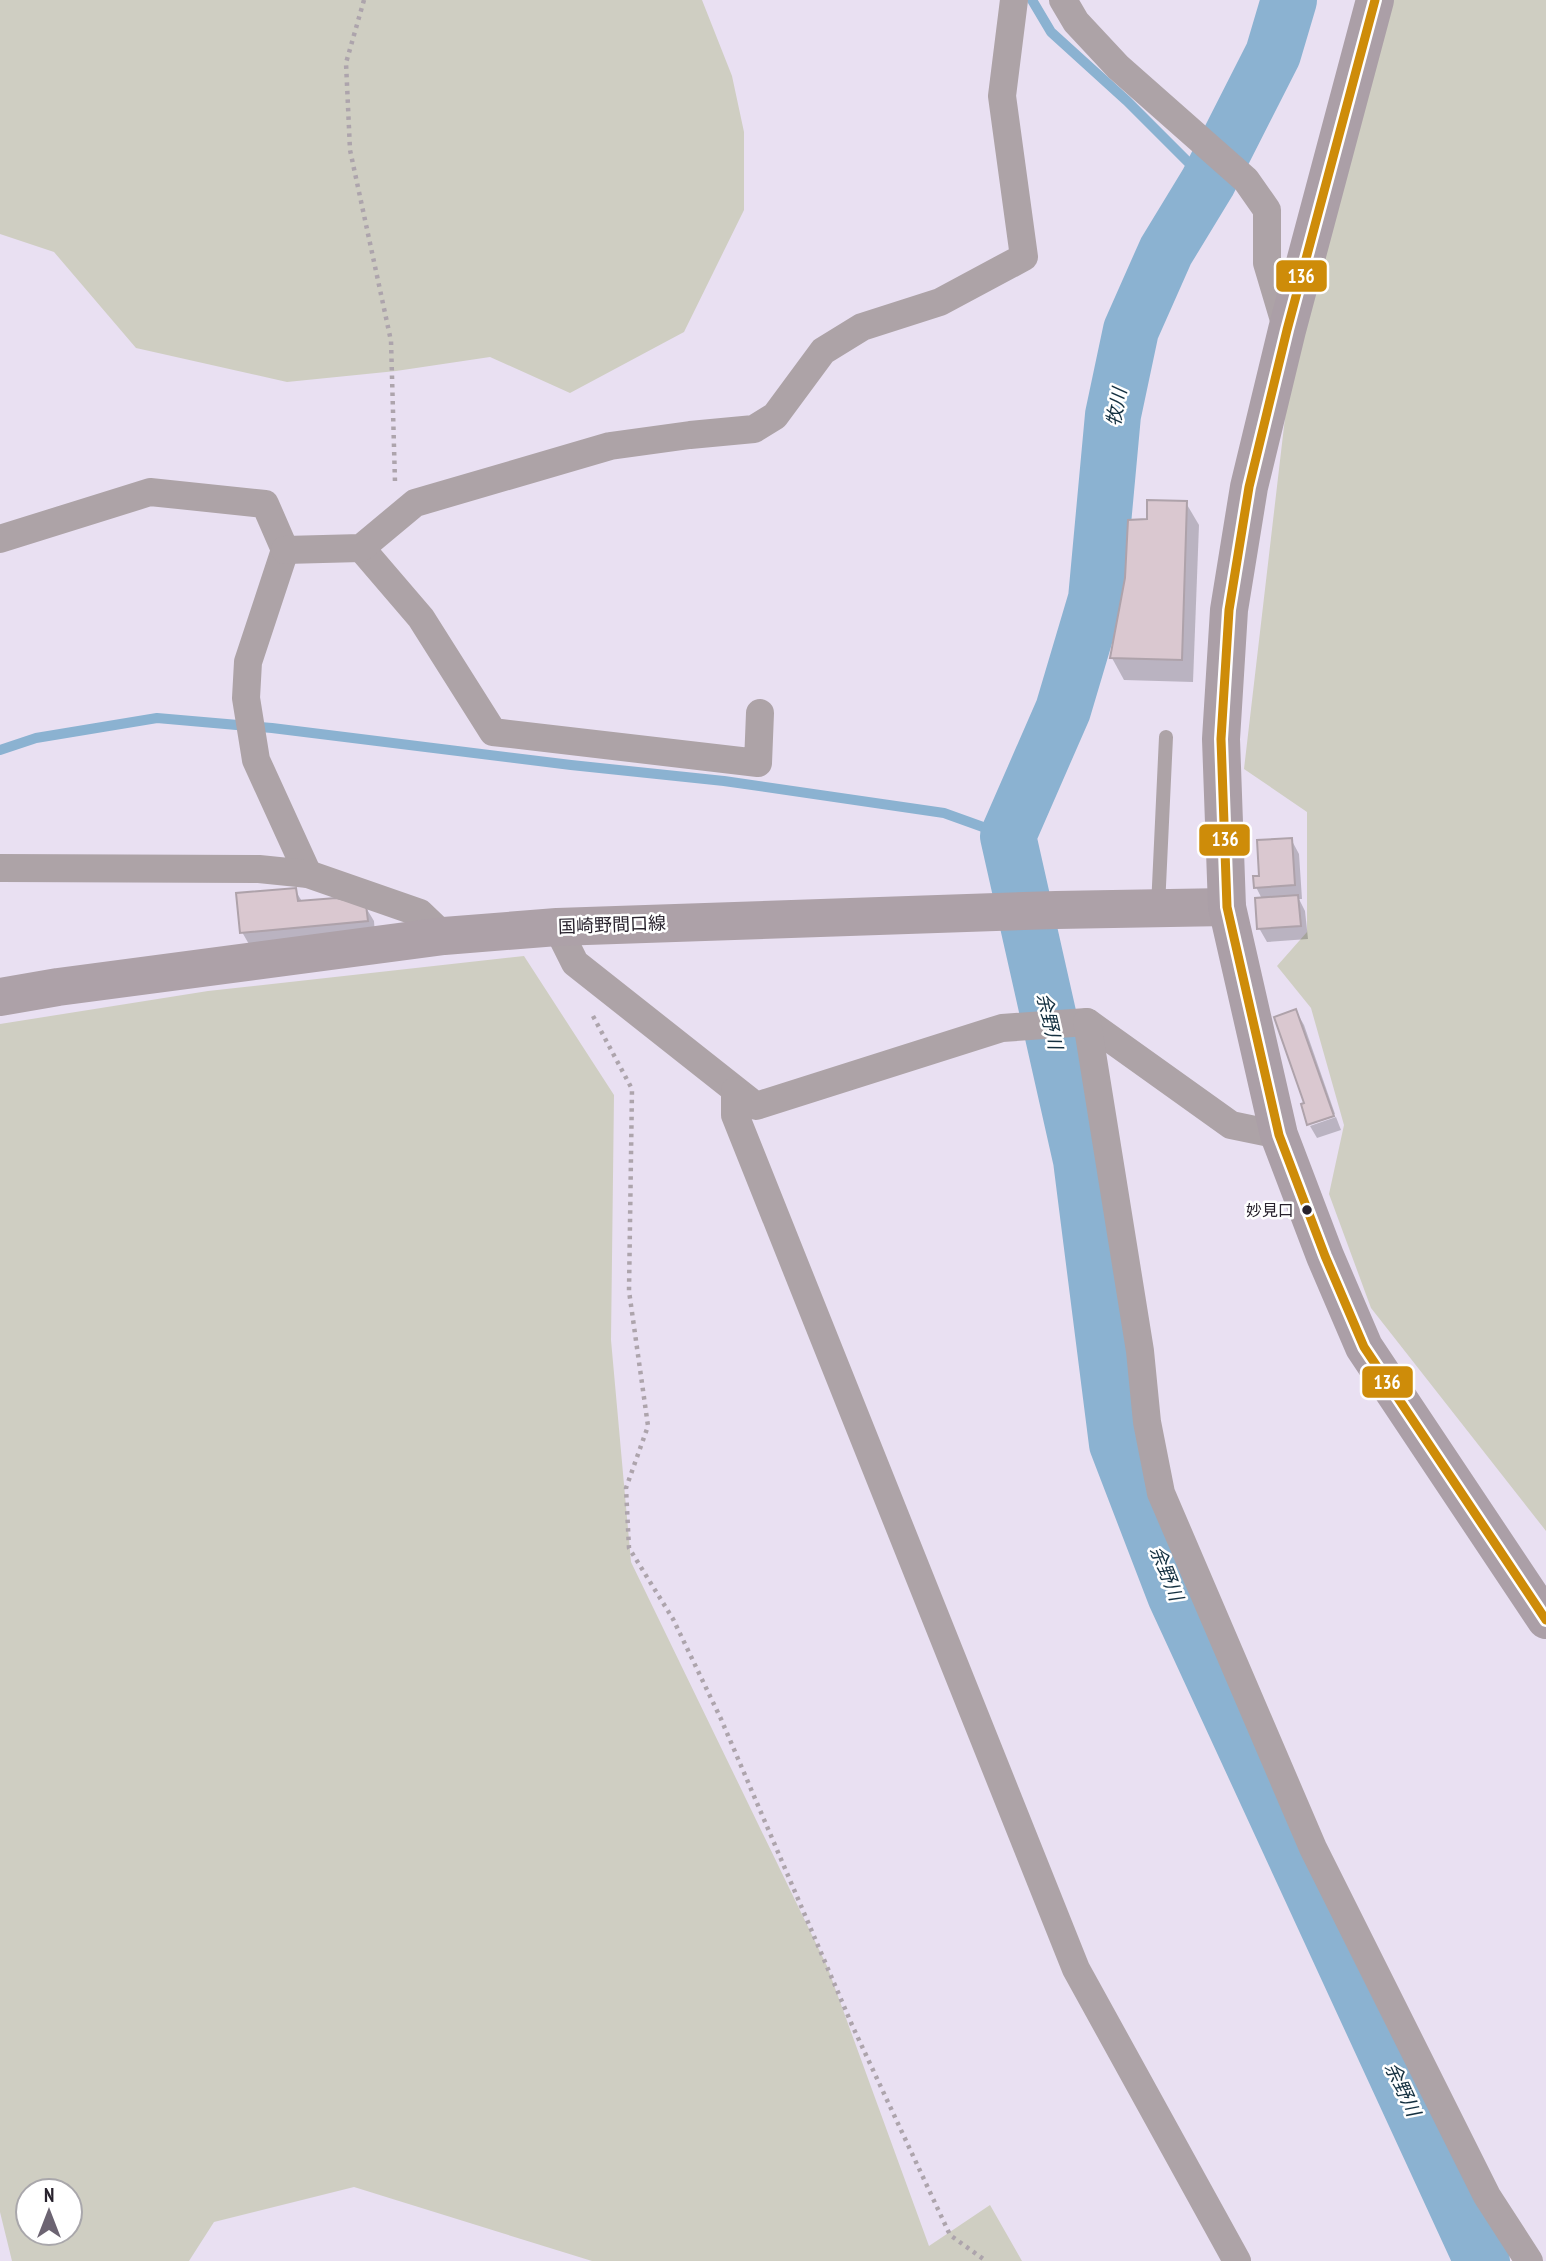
<svg xmlns="http://www.w3.org/2000/svg" width="1546" height="2261" font-family="'PT Sans Narrow','Noto Sans JP',sans-serif">
<style>
.green{fill:#cfcec2;fill-rule:evenodd}
.shadow{fill:#0003}
.lines{fill:none;stroke-linecap:round;stroke-linejoin:round}
.stream{stroke:#8bb2d1;stroke-width:10}
.river{stroke:#8bb2d1;stroke-width:56}
.building{fill:#dac8d0;stroke:#aea2aa;stroke-width:2}
.path{stroke:#ada4ac;stroke-width:4.5;stroke-dasharray:3.5 5;stroke-linecap:butt}
.lane{stroke:#ada3a7;stroke-width:14}
.street{stroke:#ada3a7;stroke-width:28}
.secondary{stroke:#ada1a8;stroke-width:38}
.highway{stroke:#ab9fa7;stroke-width:38}
.bus-1-casing{stroke:#fff;stroke-width:14}
.bus-1{stroke:#ce8c09;stroke-width:9}
.bus-dot{fill:#28222d;stroke:#fff;stroke-width:2.5}
.labels{text-anchor:middle;stroke-width:5;stroke-linejoin:round;paint-order:stroke}
.bus-label{font-size:16px;fill:#28222d;stroke:#fff;text-anchor:end}
.street-label{font-size:18px;fill:#28222d;stroke:#fff}
.water-label{font-size:19px;font-style:italic;fill:#143040;stroke:#fff}
.line-badge{stroke:#fff;stroke-width:2.5}
.badge-label{font-size:19px;text-anchor:middle;font-weight:bold;fill:#fff}
</style>
<rect width="100%" height="100%" fill="#e9e0f2"/>
<!-- green -->
<g class="green">
<path d="M0,0H702L732,76L744,132V210L684,332L570,393L490,357L396,371L287,382L136,348L54,252L0,234Z"/>
<path d="M1392,0H1546V1531L1371,1308L1329,1194L1344,1125L1311,1008L1277,966L1307,932V812L1244,769L1290,375Z"/>
<path d="M524,956L614,1095L611,1340L631,1562L827,1966L929,2246L990,2205L1022,2261H592L354,2187L214,2222L189,2261H12L0,2212V1024L208,991ZM28,2191H70V2233H28Z"/>
</g>
<!-- shadow -->
<g class="shadow">
<path d="M1186,503L1199,525L1193,682L1124,680L1112,658L1127,578L1148,521Z"/>
<path d="M1291,839L1299,854L1302,899H1299L1305,911L1308,939L1267,942L1259,928L1262,899L1256,887Z"/>
<path d="M295,890L303,903L365,906L374,921L375,935L250,946L242,932Z"/>
<path d="M1296,1011L1304,1025L1335,1114L1309,1123Z"/>
<path d="M1336,1117L1341,1130L1317,1138L1310,1126Z"/>
</g>
<g class="lines">
<!-- stream -->
<g class="stream">
<path d="M1032,0L1051,32L1127,101L1208,182"/>
<path d="M0,750L36,738L157,718L272,728L571,765L724,781L944,813L1008,836"/>
</g>
<!-- river -->
<path class="river" d="M1289,0L1273,54L1208,182L1166,251L1131,330L1113,415L1096,599L1063,710L1008,836L1081,1160L1117,1444L1175,1595L1482,2261"/>
</g>
<!-- building -->
<g class="building">
<path d="M1147,500L1187,501L1182,660L1110,658L1125,578L1128,520L1147,519Z"/>
<path d="M1292,838L1295,885L1254,888L1253,876H1259L1257,840Z"/>
<path d="M296,888L298,901L336,898L366,905L368,921L240,933L236,893Z"/>
<path d="M1298,895L1301,926L1257,929L1255,898Z"/>
<path d="M1296,1009L1334,1116L1307,1125L1301,1104L1304,1103L1274,1017Z"/>
</g>
<g class="lines">
<!-- path -->
<g class="path">
<path d="M364,0L346,63L350,150L391,341L395,482"/>
<path d="M593,1016L632,1089L629,1291L648,1426L626,1488L629,1548L673,1619L721,1719L852,2025L950,2235L986,2261"/>
</g>
<!-- lane -->
<path class="lane" d="M1158,907L1166,737"/>
<!-- street -->
<g class="street">
<path d="M1063,0L1076,22L1118,67L1246,180L1267,210V263L1287,330"/>
<path d="M0,539L150,492L265,504L285,550L248,662L246,698L256,760L308,874"/>
<path d="M361,548L421,618L493,732L758,763L760,713"/>
<path d="M285,550L361,548L415,503L610,446L690,435L754,429L775,416L823,351L862,327L940,302L1024,257L1002,96L1014,0"/>
<path d="M0,868L259,869L308,874L420,913L444,936"/>
<path d="M557,927L575,963L756,1106L1002,1028L1087,1022L1231,1125L1279,1135"/>
<path d="M1087,1022L1140,1351L1147,1422L1161,1493L1313,1848L1487,2196L1529,2261"/>
<path d="M735,1091V1115L1076,1969L1237,2261"/>
</g>
<!-- secondary -->
<path class="secondary" d="M0,997L58,987L444,936L557,927L1056,910L1227,907"/>
<!-- highway -->
<path class="highway" d="M1375,0L1287,330L1249,487L1229,610L1221,739L1227,907L1279,1135L1325,1256L1364,1347L1546,1620"/>
<!-- bus-1 casing -->
<g class="bus-1-casing">
<path id="bus-1" d="M1375,0L1287,330L1249,487L1229,610L1221,739L1227,907L1279,1135L1325,1256L1364,1347L1546,1620"/>
</g>
<!-- bus-1 -->
<use href="#bus-1" class="bus-1"/>
</g>
<!-- markers -->
<circle class="bus-dot" cx="1307" cy="1210" r="6"/>
<g class="labels">
<!-- bus labels -->
<g class="bus-label">
<text x="1294" y="1216">妙見口</text>
</g>
<!-- street labels -->
<g class="street-label">
<text transform="translate(612 925) rotate(-2)" y="6">国崎野間口線</text>
</g>
<!-- water labels -->
<g class="water-label">
<text transform="translate(1116 407) rotate(-80)" y="7">牧川</text>
<text transform="translate(1050 1021) rotate(77)" y="7">余野川</text>
<text transform="translate(1167 1573) rotate(68)" y="7">余野川</text>
<text transform="translate(1403 2089) rotate(65)" y="7">余野川</text>
</g>
</g>
<g class="line-badge">
<rect x="1275" y="259" width="53" height="34" rx="7" fill="#ce8c09"/>
<rect x="1198" y="823" width="53" height="34" rx="7" fill="#ce8c09"/>
<rect x="1361" y="1365" width="53" height="34" rx="7" fill="#ce8c09"/>
</g>
<g class="badge-label">
<text x="1301" y="283">136</text>
<text x="1225" y="846">136</text>
<text x="1387" y="1389">136</text>
</g>
<!-- north arrow -->
<g transform="translate(49 2212)"><circle r="33" fill="#ffffff" stroke="#a9a7ab" stroke-width="2"/>
<path d="M0-5L12 26L0 18L-12 26Z" fill="#6c6472"/>
<text y="-10" font-size="19" font-weight="bold" text-anchor="middle" fill="#28222d">N</text>
</g>
</svg>
